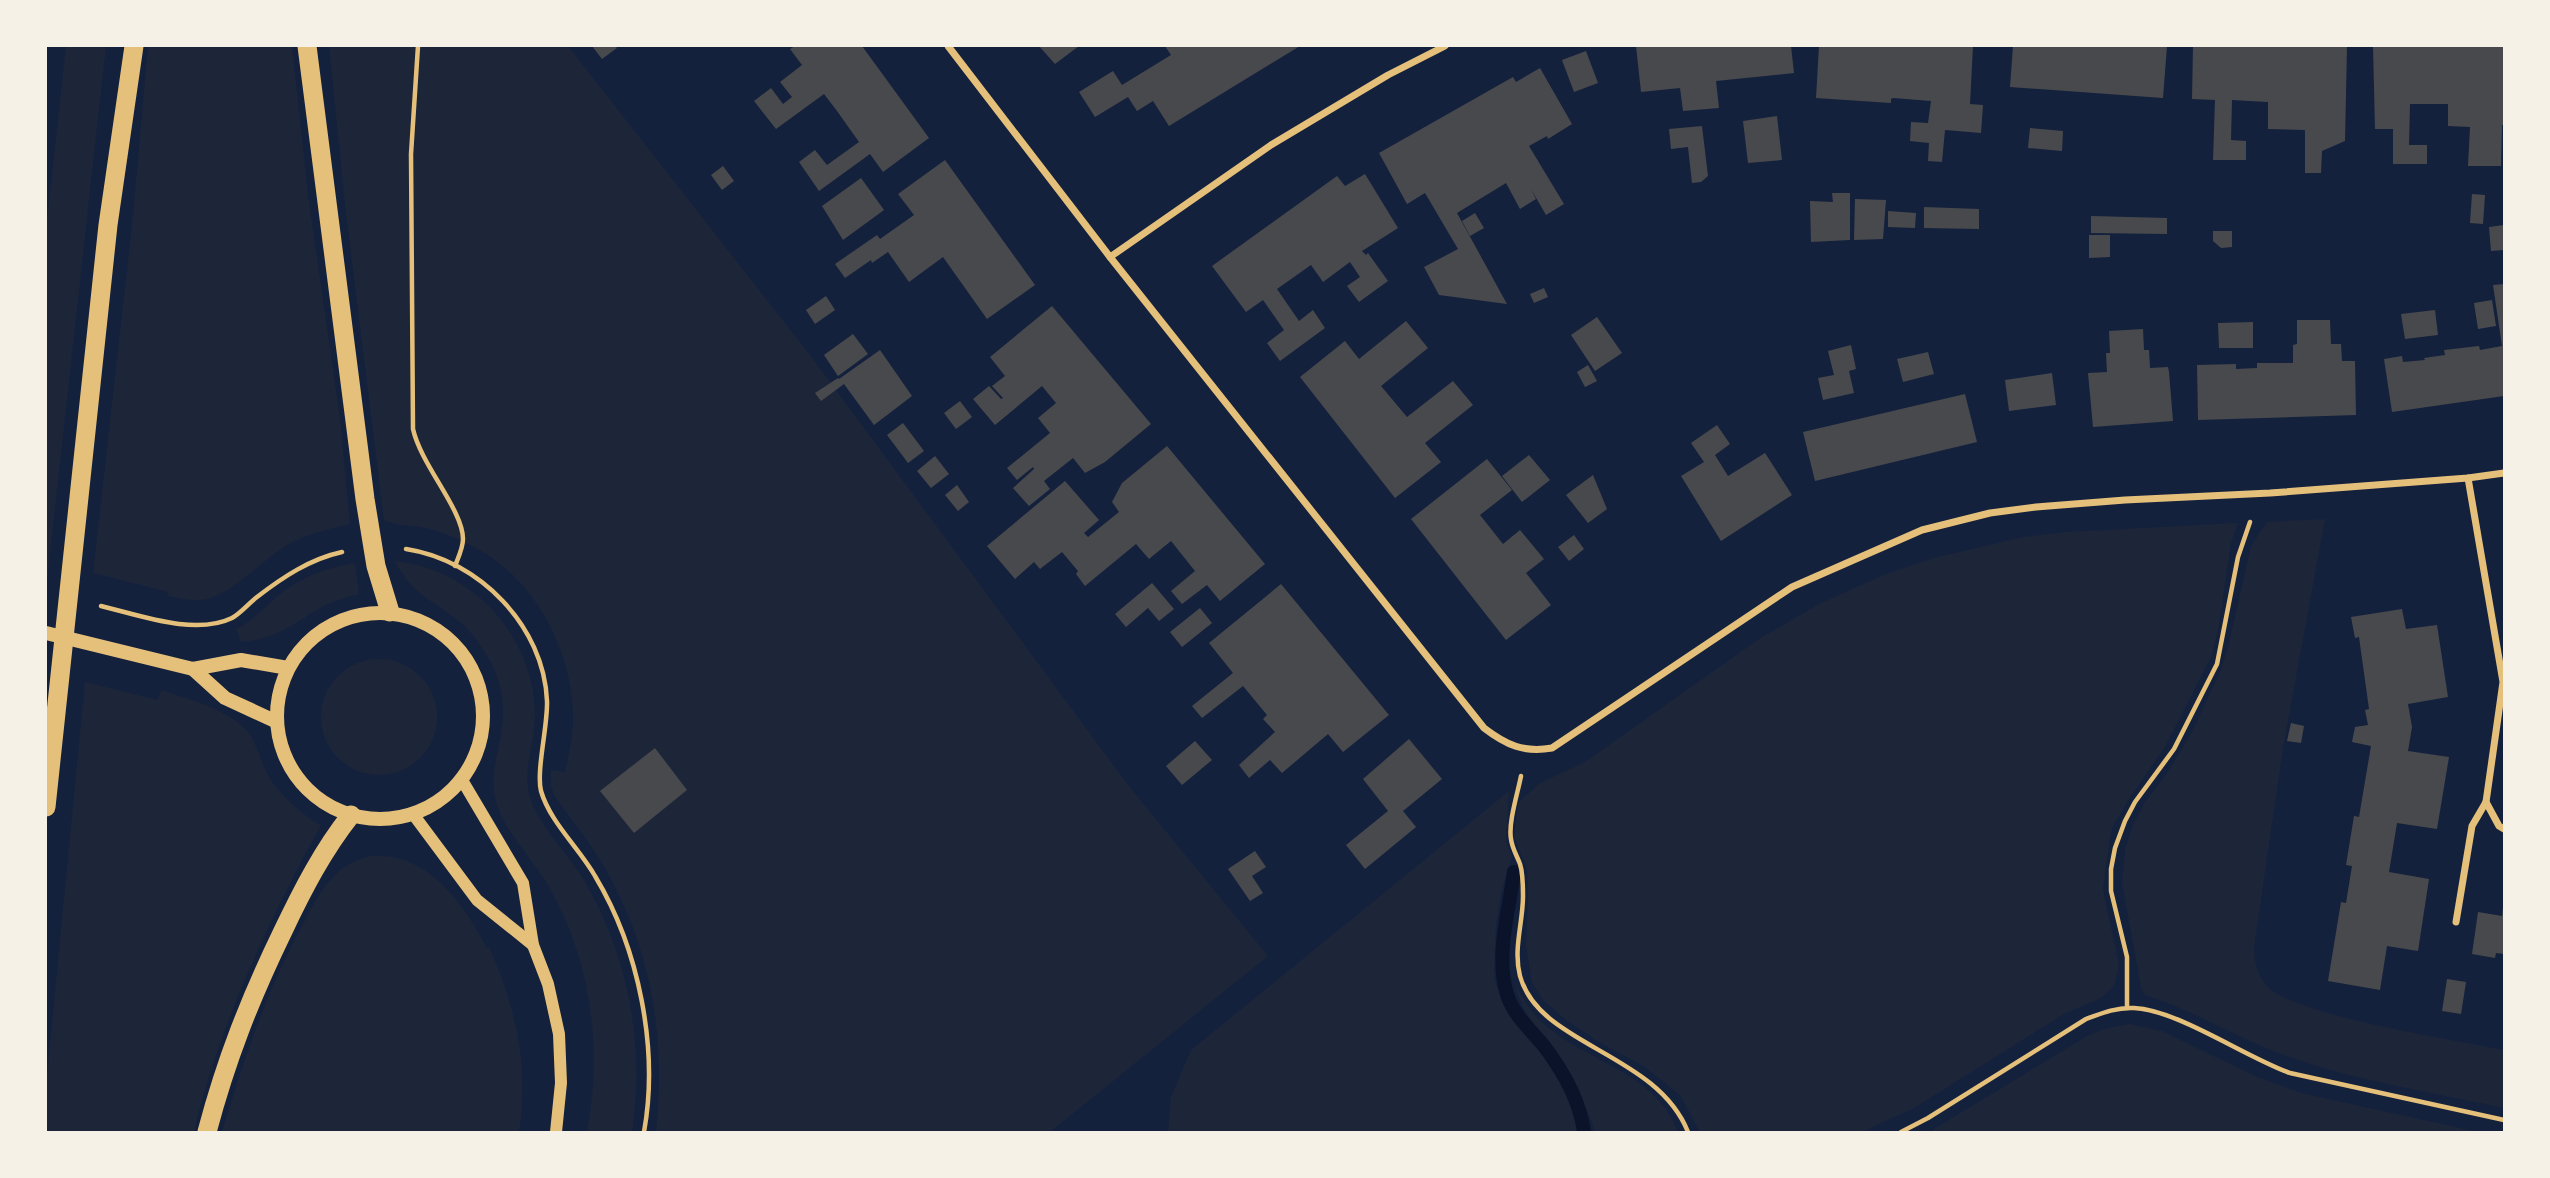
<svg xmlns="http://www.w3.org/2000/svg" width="2550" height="1178" font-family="'Times New Roman',serif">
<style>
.green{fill:#1d2539}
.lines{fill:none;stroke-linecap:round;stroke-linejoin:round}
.stream{stroke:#0b132b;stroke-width:14}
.building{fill:#48494c}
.path{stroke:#e5c07b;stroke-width:4.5}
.minor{stroke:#e5c07b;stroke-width:7}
.tertiary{stroke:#e5c07b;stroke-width:12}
.secondary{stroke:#e5c07b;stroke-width:14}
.trunk{stroke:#e5c07b;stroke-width:19}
</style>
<rect width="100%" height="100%" fill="#14213d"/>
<!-- green -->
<g class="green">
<path d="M66,46H106L46,589V229Z"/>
<path d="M148,46H292L308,195L340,418L350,524C329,529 306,534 287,545C262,560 227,599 200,600C189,601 178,598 167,596L168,592L93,573L132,226Z"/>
<path d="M329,46H568L810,355L1128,785L1268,956L1050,1132H656C666,1040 652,951 606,870C591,843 571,820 554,795L551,786V770L565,772C569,753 574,734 573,714C571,647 533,575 470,545C456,538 440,531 425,528C413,525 395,526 384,520L345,205Z"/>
<path d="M2325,519L2283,748L2254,948C2254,961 2258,977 2268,987C2294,1015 2459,1041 2504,1050V1108C2432,1092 2356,1081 2287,1056C2238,1039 2194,1010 2145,995L2141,987L2122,883L2125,850L2132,827L2145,802L2168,772L2192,732L2220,672L2229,643L2251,546L2267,522Z"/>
<path d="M2238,523L2231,543L2218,630L2212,655L2165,747L2129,799L2112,828L2110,838L2103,889L2119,965L2114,986L2101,998L2064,1014L1914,1108L1862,1132H1700L1680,1095L1645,1067L1599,1042L1565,1019L1544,1001L1532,983L1526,945L1528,899L1527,869L1514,837L1518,803L1540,783L1585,762L1759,639L1819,604L1886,574L1934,558L2023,537L2066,532Z"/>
<path d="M395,561C473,569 534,636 535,715C535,745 520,774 532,803C542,829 571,857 585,882C629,957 645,1047 632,1132H587C603,1049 591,959 548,885C534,861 504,830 497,805C488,778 499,753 502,726C506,705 500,678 489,659C481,646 472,632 460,622C433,600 411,594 395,561Z"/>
<path d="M355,563L359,594C344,598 330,602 317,610C287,628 277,638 241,642L236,629C253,621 265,607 279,595C300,577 328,567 355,563Z"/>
<circle cx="379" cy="717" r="58"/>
<path d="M85,682L157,700L162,690C190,700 229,709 249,733C257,745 260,760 267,773C275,790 304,817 321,825C268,922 219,1025 194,1132H46V1085Z"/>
<path d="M1509,791L1506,842L1512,856L1502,889L1496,924L1494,977L1501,1000L1510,1015L1536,1042L1569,1094L1578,1122L1577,1132H1168L1171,1097L1191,1050Z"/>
<path d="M371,856C428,852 463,903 487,948L489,947C516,1007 529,1067 519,1132H222C243,1061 267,990 303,924C312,907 320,890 334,876C344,865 356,860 371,856Z"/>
<path d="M1515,980C1539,1059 1650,1055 1678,1132H1594C1594,1124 1589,1116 1585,1107C1576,1086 1563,1065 1550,1046C1535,1024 1518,1008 1515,980Z"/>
<path d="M2129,1024L2162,1031L2255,1076L2301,1093L2478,1132H1929L2087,1036L2104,1029Z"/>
</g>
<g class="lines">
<!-- stream -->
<path class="stream" d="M1514,872C1509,911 1495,956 1507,994C1513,1015 1531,1030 1544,1046C1563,1071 1580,1101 1584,1132"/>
</g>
<!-- building -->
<g class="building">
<path d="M592,46H615L617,48L602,59Z"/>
<path d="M795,46H862L929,138L883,172L870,154L819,191L799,162L815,150L827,165L859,142L837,111L824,94L776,129L754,101L771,88L783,104L792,97L780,82L802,65L790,49Z"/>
<path d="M1039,46H1079L1055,64Z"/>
<path d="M1165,46H1300L1169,126L1153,101L1137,111L1128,97L1095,117L1079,92L1113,71L1122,85L1171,55Z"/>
<path d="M1636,46H1791L1794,73L1716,81L1719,108L1683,111L1680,88L1641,92Z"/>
<path d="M1819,46H1973L1970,104L1983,105L1981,133L1945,130L1942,162L1928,161L1929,143L1910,141L1911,122L1928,123L1931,101L1893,98L1891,99V103L1816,98Z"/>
<path d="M2013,46H2167L2163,98L2010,87Z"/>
<path d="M2193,46H2347L2345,141L2322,151L2321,173H2305V130L2268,129V102L2232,100L2231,140L2246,141V160H2213L2215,100L2192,99Z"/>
<path d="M2373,46L2504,47V125H2502L2501,166H2468L2470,127L2448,126V104H2410L2409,145H2427V164H2393V129H2375Z"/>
<path d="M1586,51L1598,83L1574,92L1562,60Z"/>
<path d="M1540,68L1572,124L1548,139L1547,136L1529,146L1564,204L1546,215L1531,189L1536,199L1520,209L1506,183L1457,213L1507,304L1439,295L1424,267L1458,249L1425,193L1407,204L1379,153L1513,77L1516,82Z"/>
<path d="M1777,116L1782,160L1748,163L1743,121Z"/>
<path d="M1702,126L1708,176L1701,182L1692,183L1688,147L1671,149L1669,129Z"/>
<path d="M2030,128L2063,131L2062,151L2028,148Z"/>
<path d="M945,160L1035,285L987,319L943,257L909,282L888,252L872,263L871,260L845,278L835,264L877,235L880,239L914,215L898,194Z"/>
<path d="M723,166L734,181L722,190L711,175Z"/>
<path d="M1365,174L1398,228L1362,251L1366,255L1368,253L1388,281L1359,302L1347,286L1360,277L1350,262L1323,282L1311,265L1277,289L1299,321L1313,310L1325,328L1280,361L1267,343L1284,330L1263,300L1246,312L1212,266L1337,176L1345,186Z"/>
<path d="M861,178L884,210L843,240L822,206Z"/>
<path d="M1832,193H1850V240L1811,242L1810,201L1833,202Z"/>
<path d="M2472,194L2485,195L2483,224L2470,223Z"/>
<path d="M1855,199L1886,200L1883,239L1854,240Z"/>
<path d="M1924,207L1979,209V229L1924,228Z"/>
<path d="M1888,211L1916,213L1915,228L1888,227Z"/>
<path d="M1475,213L1484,228L1470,236L1462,221Z"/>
<path d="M2091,216L2167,218V234L2091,233Z"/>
<path d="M2504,225V250L2491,251L2489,227Z"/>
<path d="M2213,231H2232V247L2221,248L2213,241Z"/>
<path d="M2089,235H2110V257L2089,258Z"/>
<path d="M2504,284V396L2392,412L2384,359L2402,356L2403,362L2425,360L2424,358L2445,355L2444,350L2479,346L2480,350L2502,346L2493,285Z"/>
<path d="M1544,288L1548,297L1534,303L1530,294Z"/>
<path d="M826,296L835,310L815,324L806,310Z"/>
<path d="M2492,300L2496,326L2478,329L2474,303Z"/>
<path d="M1052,306L1151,424L1105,462L1085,473L1073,458L1044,481L1050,489L1029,506L1013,488L1034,469L1033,467L1017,480L1007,468L1050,433L1038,418L1056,403L1042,386L995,425L973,399L989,386L1001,399L1003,398L992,386L1005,376L990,357Z"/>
<path d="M2435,310L2438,335L2405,339L2401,314Z"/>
<path d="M1597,317L1622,353L1595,371L1571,335Z"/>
<path d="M2297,320H2330L2331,344H2341L2342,361H2355L2356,415L2198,420L2197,365L2236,364V369L2257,368V363H2293V345L2297,344Z"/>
<path d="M1406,321L1428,348L1381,386L1407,417L1453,381L1473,405L1425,443L1441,462L1395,498L1300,377L1345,341L1359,359Z"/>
<path d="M2253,322V348H2219L2218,323Z"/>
<path d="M2143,329L2144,350H2149L2150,368L2168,367L2169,372L2173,421L2093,427L2088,373L2107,372L2106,353H2110L2109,331Z"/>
<path d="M853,334L868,354L838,376L824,355Z"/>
<path d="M1851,345L1856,369L1849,371L1854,393L1823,400L1818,378L1834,375L1828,351Z"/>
<path d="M880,350L912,396L874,425L844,384L821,401L815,393L838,378L839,379Z"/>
<path d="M1928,352L1934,374L1903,382L1897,359Z"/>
<path d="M1588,365L1597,381L1585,387L1577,372Z"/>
<path d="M2052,373L2056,405L2009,411L2005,380Z"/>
<path d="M1965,394L1977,442L1815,481L1803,432Z"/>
<path d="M960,401L972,417L956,429L944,413Z"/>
<path d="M903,423L924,451L908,463L887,435Z"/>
<path d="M1717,425L1730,444L1715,455L1728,476L1765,453L1792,495L1721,541L1681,476L1704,462L1691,443Z"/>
<path d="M1167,446L1265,564L1220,601L1207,585L1182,604L1171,591L1195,571L1171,541L1149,559L1136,544L1085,586L1076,574L1078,571L1062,552L1040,569L1034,562L1015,579L987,546L1065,481L1099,520L1084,533L1088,537L1119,512L1112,502L1122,483Z"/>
<path d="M1529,455L1550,480L1522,502L1502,476Z"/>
<path d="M935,456L949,474L931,488L917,471Z"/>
<path d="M1487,459L1512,490L1480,515L1503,544L1520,530L1544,559L1526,573L1551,605L1506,640L1411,519Z"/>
<path d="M1593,475L1607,509L1588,523L1566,495Z"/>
<path d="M957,485L969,502L958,511L945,495Z"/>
<path d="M1574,535L1584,549L1569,561L1558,547Z"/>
<path d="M1152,583L1174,609L1159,621L1148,608L1126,627L1115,614Z"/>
<path d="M1281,584L1389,715L1343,752L1328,734L1282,773L1270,760L1249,778L1239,765L1275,732L1263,719L1267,715L1243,686L1202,718L1192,706L1233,673L1209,643Z"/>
<path d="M1200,608L1212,623L1182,647L1170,632Z"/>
<path d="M2402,609L2406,629L2437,625L2448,697L2408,704L2412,727L2408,751L2449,757L2437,829L2397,823L2389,872L2429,879L2418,951L2387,946L2380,990L2328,981L2341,902L2346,903L2352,866L2346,865L2354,816L2359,817L2371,746L2352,742L2355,727L2368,725L2365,710L2369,709L2359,637L2355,638L2351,617Z"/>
<path d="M2291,723L2304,726L2301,743L2287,741Z"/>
<path d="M1409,739L1442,779L1403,811L1416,827L1365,869L1346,845L1388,811L1363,779Z"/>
<path d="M1195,741L1212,760L1182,785L1166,766Z"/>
<path d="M655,748L687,790L634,833L600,791Z"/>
<path d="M1255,851L1266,867L1252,876L1263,893L1250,901L1228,869Z"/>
<path d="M2503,907L2504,954L2496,953L2495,958L2472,954L2478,912L2502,916Z"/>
<path d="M2447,979L2466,982L2461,1014L2442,1011Z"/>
</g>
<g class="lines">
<!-- path -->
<g class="path">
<path d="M418,46L411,154L413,429C421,465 463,510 463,539C463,548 458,558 455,566"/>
<path d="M406,549C479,560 544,626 547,701C548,725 536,771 541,791C550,822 579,848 595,876C639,949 659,1049 644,1132"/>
<path d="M101,606C139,615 195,636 232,618C241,613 249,603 257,597C283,577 310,559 342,552"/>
<path d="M1521,776C1518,792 1508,823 1511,839C1512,848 1517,856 1520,864C1523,873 1523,886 1523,896C1523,923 1513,949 1520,976C1539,1046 1656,1052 1688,1132"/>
<path d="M2127,1008V957L2111,891V869L2115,848L2125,821L2135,802L2174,749L2217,664L2238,557L2250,522"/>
<path d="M1901,1132L1928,1118L2086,1019C2102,1013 2117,1007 2134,1008C2178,1010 2245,1057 2290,1073L2504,1120"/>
</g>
<!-- minor -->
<g class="minor">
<path d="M948,46L1110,257L1484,728C1506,745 1524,753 1552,748L1792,587L1922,530L1990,513L2036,507L2125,500L2270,493L2468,478L2504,473"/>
<path d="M1110,257L1271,145L1388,75L1445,46"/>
<path d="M2486,802L2499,826L2504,829"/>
<path d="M2456,922L2472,826L2486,802L2503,682L2468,478"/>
</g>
<!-- tertiary -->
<g class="tertiary">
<path d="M462,780L523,883L533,945L548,984L559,1034L561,1083L556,1132"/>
<path d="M413,814L477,900L533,945"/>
</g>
<!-- secondary -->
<g class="secondary">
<circle cx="380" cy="716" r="103"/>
<path d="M46,633L193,669L241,660L288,668"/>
<path d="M193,669L225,698L277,722"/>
</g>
<!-- trunk -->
<g class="trunk">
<path d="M307,46L365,499L376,566L390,612"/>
<path d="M46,807L108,225L134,46"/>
<path d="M207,1132C226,1060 250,999 283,931C302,891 323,850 351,815"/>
</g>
</g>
<!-- border -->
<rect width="2550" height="1178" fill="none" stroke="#f6f1e7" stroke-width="94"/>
</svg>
